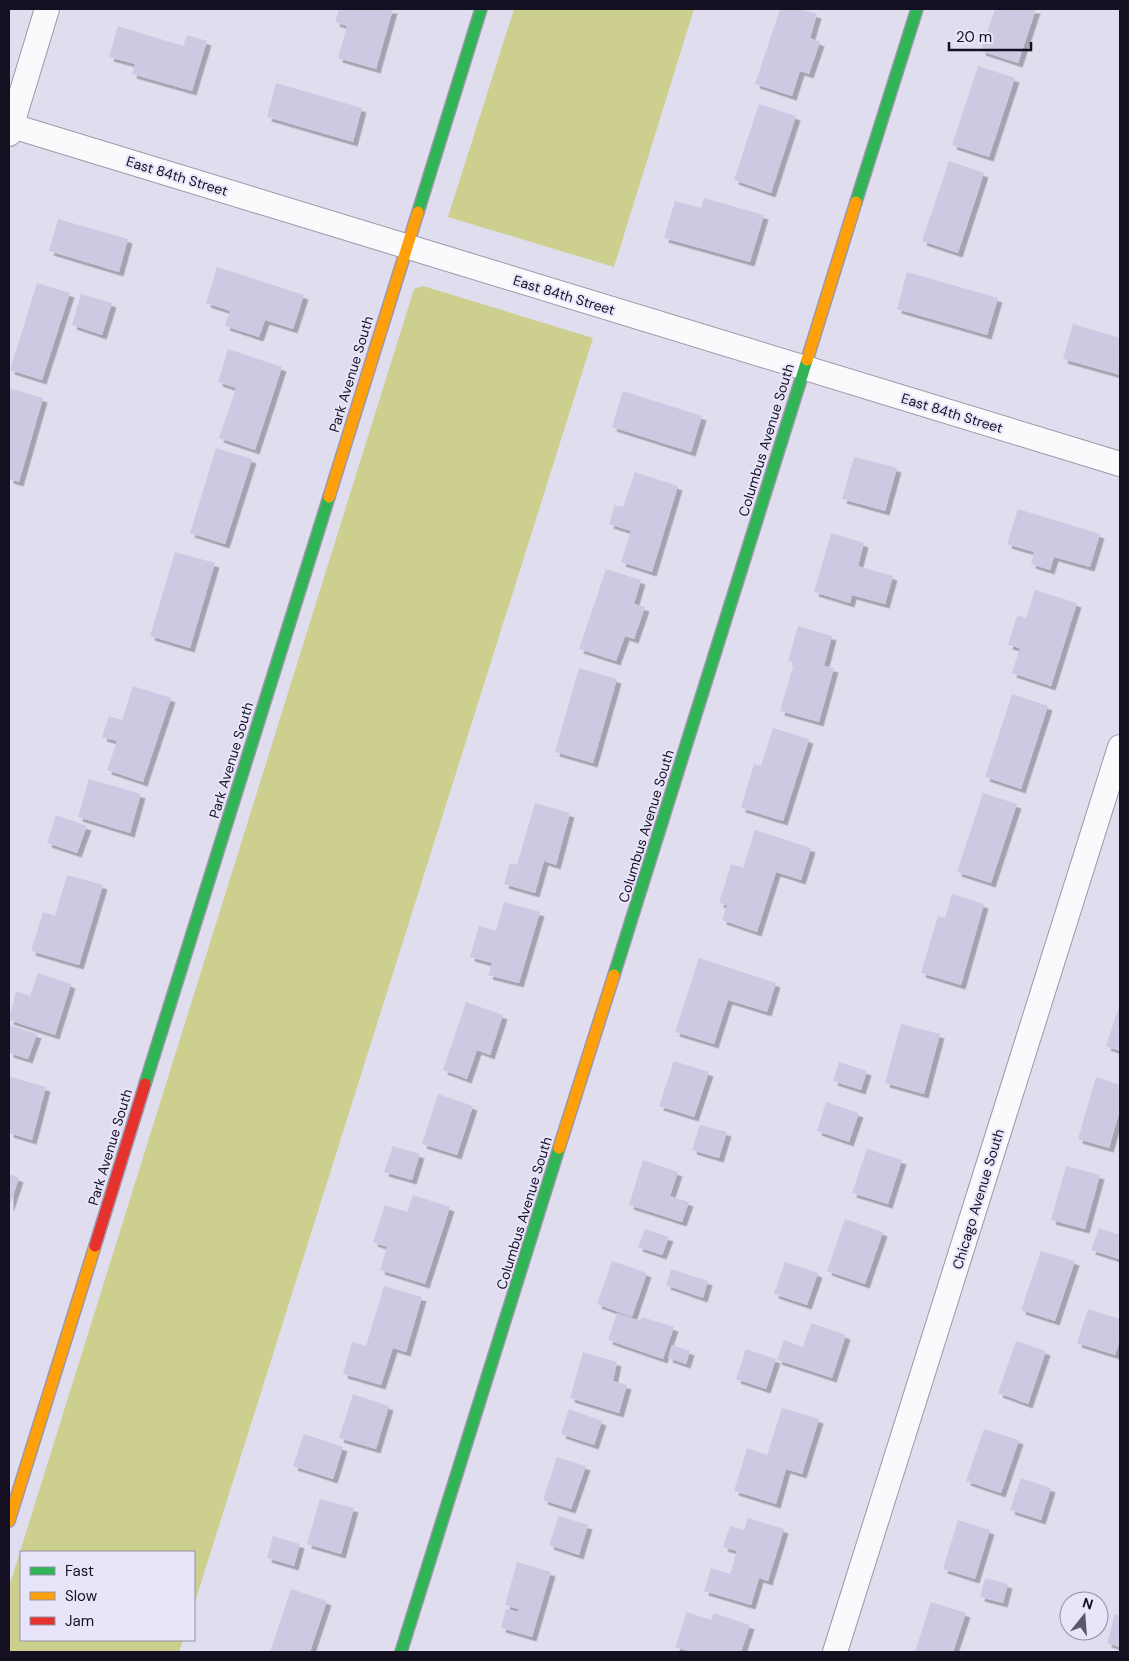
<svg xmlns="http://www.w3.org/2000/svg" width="1129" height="1661" font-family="'DM Sans',sans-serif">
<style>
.green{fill:#cccf8e}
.building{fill:#cec9e3;filter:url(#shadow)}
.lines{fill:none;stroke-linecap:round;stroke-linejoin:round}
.street-casing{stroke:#9b98a9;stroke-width:26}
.fast-casing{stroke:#9b98a9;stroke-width:14}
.slow-casing{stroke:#9b98a9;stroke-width:14}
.jam-casing{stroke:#9b98a9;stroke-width:14}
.street{stroke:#fafafd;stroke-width:24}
.fast{stroke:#30b455;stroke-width:11}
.slow{stroke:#ff9f0a;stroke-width:11}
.jam{stroke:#e5322d;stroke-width:11}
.labels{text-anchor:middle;stroke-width:4;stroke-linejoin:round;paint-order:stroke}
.street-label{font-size:14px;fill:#141022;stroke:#e8e5fb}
</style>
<defs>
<filter id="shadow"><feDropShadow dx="4.5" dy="4.5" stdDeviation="0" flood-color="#0004"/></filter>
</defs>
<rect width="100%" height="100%" fill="#e0ddef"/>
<!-- green -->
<g class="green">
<path d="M514,9H694L614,267L448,217Z"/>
<path d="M423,286L593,338L194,1605V1552H21V1640H183L179,1652H9V1587L414,289Z"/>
</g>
<!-- building -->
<g class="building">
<path d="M339,9H393L376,69L338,58L347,26L335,22Z"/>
<path d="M780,9H800L817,14L810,38L820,42L809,74L800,71L792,96L755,84Z"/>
<path d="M995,9H1036L1018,63L981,51Z"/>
<path d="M118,26L183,46L187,35L207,41L192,91L132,74L135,64L109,57Z"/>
<path d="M978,66L1015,78L989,157L952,145Z"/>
<path d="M276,83L362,108L353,142L267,117Z"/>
<path d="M759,104L796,116L771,193L734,180Z"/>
<path d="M949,161L984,173L958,253L922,241Z"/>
<path d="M704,198L764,215L750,262L664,238L675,201L701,208Z"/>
<path d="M58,219L128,239L119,272L49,251Z"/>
<path d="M217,267L304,295L293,329L265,320L259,337L225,326L230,311L206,303Z"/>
<path d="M907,272L998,298L987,335L897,309Z"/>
<path d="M37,283L70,293L42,380L10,370Z"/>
<path d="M81,294L112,303L102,335L72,325Z"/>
<path d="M1073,324L1120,338V375L1063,359Z"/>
<path d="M228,349L282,367L255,450L219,438L236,388L218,382Z"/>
<path d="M9,388L43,398L19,482L9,479Z"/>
<path d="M623,391L702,416L691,452L612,427Z"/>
<path d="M216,448L252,459L225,544L190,533Z"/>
<path d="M854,457L897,468L885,511L842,499Z"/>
<path d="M635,472L678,486L652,572L621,562L631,531L609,524L615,505L623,507Z"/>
<path d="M1018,509L1100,534L1090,567L1054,557L1050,570L1031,564L1034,552L1007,544Z"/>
<path d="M831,533L864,543L858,566L893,576L885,604L852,595L850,603L814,592Z"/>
<path d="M175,552L215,563L190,648L150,636Z"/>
<path d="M606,569L641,580L634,604L645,607L634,639L625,636L616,661L579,649Z"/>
<path d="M1035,590L1077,603L1051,686L1012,673L1020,648L1008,645L1017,615L1026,618Z"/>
<path d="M798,626L832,636L824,666L834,668L819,722L780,711L794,663L788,661Z"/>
<path d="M579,668L617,679L593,763L555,752Z"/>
<path d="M133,686L171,698L143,782L107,770L117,741L102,737L109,716L122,720Z"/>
<path d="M1012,694L1048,706L1021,789L985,777Z"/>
<path d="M773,728L809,739L783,821L741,808L754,764L761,766Z"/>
<path d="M89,779L141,794L130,833L78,817Z"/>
<path d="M983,793L1017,804L991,883L957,872Z"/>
<path d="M535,803L570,813L556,865L544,861L535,893L504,884L510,863L517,865Z"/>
<path d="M56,815L87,826L77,853L47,843Z"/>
<path d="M755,830L811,848L801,880L776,872L757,932L722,920L727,905L719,903L731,864L743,868Z"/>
<path d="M67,875L103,885L79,965L31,951L43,912L55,916Z"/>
<path d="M952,894L984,904L961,985L921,973L938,916L945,918Z"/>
<path d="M504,902L540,912L519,983L488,975L492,963L470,957L479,926L496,931Z"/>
<path d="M699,958L776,983L767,1012L728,1000L714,1044L675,1032Z"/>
<path d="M38,973L71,984L55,1035L9,1020L16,991L30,996Z"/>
<path d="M466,1002L503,1015L490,1055L477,1050L467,1079L443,1070Z"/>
<path d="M1120,1003V1051L1106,1046Z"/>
<path d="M901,1024L940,1034L924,1094L885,1083Z"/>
<path d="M9,1025L37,1034L28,1059L9,1053Z"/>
<path d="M674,1061L709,1072L694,1117L659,1106Z"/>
<path d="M839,1062L867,1071L861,1090L833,1081Z"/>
<path d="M10,1077L46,1087L32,1140L9,1133Z"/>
<path d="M1096,1077L1120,1085V1110L1109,1148L1078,1139Z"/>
<path d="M438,1094L473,1106L457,1155L422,1144Z"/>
<path d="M826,1102L859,1113L849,1142L817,1131Z"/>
<path d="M700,1125L727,1132L719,1158L692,1150Z"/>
<path d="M393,1146L420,1154L412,1180L384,1172Z"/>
<path d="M867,1149L902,1160L888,1204L852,1193Z"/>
<path d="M643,1160L678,1172L670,1196L689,1202L682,1222L629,1205Z"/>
<path d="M1066,1166L1100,1175L1085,1229L1051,1220Z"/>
<path d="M9,1174L19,1178L9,1208Z"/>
<path d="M413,1195L450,1207L425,1284L380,1270L387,1247L373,1242L385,1205L407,1212Z"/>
<path d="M845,1219L883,1232L865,1284L827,1271Z"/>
<path d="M1099,1228L1120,1235L1119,1259L1091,1250Z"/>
<path d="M645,1229L669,1237L662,1255L638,1247Z"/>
<path d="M1041,1251L1075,1261L1055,1321L1021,1310Z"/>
<path d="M612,1261L647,1273L632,1317L597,1304Z"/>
<path d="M785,1262L818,1273L807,1305L774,1294Z"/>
<path d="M671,1269L708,1281L703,1298L666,1285Z"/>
<path d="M384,1286L422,1297L406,1352L393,1348L381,1385L343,1374L352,1342L366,1346Z"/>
<path d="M1088,1309L1120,1319V1340L1115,1355L1077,1343Z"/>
<path d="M617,1313L640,1321L642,1317L674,1327L663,1359L608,1340Z"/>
<path d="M811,1323L846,1335L832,1378L777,1360L784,1340L803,1347Z"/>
<path d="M1016,1341L1046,1351L1028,1404L998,1393Z"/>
<path d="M672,1345L690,1351L686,1364L668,1358Z"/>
<path d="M746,1349L776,1359L766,1389L736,1379Z"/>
<path d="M583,1352L617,1362L613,1381L627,1385L619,1413L570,1398Z"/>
<path d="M353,1394L389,1406L376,1449L339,1438Z"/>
<path d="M782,1408L819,1419L802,1474L786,1469L776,1504L734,1491L747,1448L767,1455Z"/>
<path d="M569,1409L602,1421L594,1445L561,1434Z"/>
<path d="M984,1429L1019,1440L1001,1493L966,1481Z"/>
<path d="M304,1434L343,1447L333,1479L293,1466Z"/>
<path d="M557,1457L586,1466L571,1509L543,1500Z"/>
<path d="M1021,1478L1051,1488L1041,1520L1010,1510Z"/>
<path d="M320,1499L354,1508L341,1554L307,1544Z"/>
<path d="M559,1516L588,1525L579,1555L549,1545Z"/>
<path d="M748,1518L784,1529L768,1581L759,1578L751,1605L704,1591L711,1568L730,1574L737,1551L723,1547L730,1526L744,1530Z"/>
<path d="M958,1520L990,1530L975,1579L943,1569Z"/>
<path d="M273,1536L300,1544L294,1566L267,1558Z"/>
<path d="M517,1562L551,1572L532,1637L501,1628L506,1609L518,1612V1609L505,1605Z"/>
<path d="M985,1578L1008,1584L1003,1603L980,1597Z"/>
<path d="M291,1589L327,1601L310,1652H270Z"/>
<path d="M931,1602L966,1613L953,1652H915Z"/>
<path d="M687,1612L711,1620L714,1613L750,1625L741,1652H692L675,1647Z"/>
<path d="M1115,1614L1120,1616V1647L1107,1643Z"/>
</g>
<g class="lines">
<!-- street casing -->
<g class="street-casing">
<g id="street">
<path d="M9,125L1120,464"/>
<path d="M9,134L47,9"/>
<path d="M835,1652L1120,747"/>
</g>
</g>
<!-- fast casing -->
<g class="fast-casing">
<g id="fast">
<path d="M856,202L917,9"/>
<path d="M418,212L481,9"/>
<path d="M614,975L807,360"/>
<path d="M145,1084L329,497"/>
<path d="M401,1652L559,1148"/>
</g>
</g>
<!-- slow casing -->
<g class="slow-casing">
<g id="slow">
<path d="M807,360L856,202"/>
<path d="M329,497L418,212"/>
<path d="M559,1148L614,975"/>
<path d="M9,1521L95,1246"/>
</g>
</g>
<!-- jam casing -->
<g class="jam-casing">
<path id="jam" d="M95,1246L145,1084"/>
</g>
<!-- street -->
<use href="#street" class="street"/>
<!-- fast -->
<use href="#fast" class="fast"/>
<!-- slow -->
<use href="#slow" class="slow"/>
<!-- jam -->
<use href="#jam" class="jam"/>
</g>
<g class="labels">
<!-- street labels -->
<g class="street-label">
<text transform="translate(177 176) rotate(17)" y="5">East 84th Street</text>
<text transform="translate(564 295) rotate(17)" y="5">East 84th Street</text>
<text transform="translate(351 374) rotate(-73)" y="5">Park Avenue South</text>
<text transform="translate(952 413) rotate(17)" y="5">East 84th Street</text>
<text transform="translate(766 440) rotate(-73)" y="5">Columbus Avenue South</text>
<text transform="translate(231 760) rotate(-73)" y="5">Park Avenue South</text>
<text transform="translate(646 826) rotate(-73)" y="5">Columbus Avenue South</text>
<text transform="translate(110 1147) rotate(-73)" y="5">Park Avenue South</text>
<text transform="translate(978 1199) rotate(-73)" y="5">Chicago Avenue South</text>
<text transform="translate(524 1213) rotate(-73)" y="5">Columbus Avenue South</text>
</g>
</g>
<!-- border -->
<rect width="1129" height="1661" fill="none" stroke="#141022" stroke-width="20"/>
<!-- legend -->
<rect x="20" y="1551" width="175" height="90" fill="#e8e5fb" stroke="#9390a4"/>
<rect x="30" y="1567" width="25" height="8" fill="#30b455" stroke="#9390a4"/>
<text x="65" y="1576" font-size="15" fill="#141022">Fast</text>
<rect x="30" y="1592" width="25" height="8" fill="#ff9f0a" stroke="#9390a4"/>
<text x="65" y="1601" font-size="15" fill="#141022">Slow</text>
<rect x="30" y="1617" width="25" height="8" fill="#e5322d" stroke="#9390a4"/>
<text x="65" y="1626" font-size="15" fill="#141022">Jam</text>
<!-- north arrow -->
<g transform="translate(1084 1616) rotate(17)"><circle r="24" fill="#e8e5fb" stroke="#9390a4"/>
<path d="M0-4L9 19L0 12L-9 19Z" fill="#5b586a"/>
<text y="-8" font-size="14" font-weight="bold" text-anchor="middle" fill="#141022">N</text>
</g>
<!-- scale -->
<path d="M949 42v8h82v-8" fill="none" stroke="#141022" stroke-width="2.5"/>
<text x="956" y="42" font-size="15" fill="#141022" stroke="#e8e5fb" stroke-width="4" paint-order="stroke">20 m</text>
</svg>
